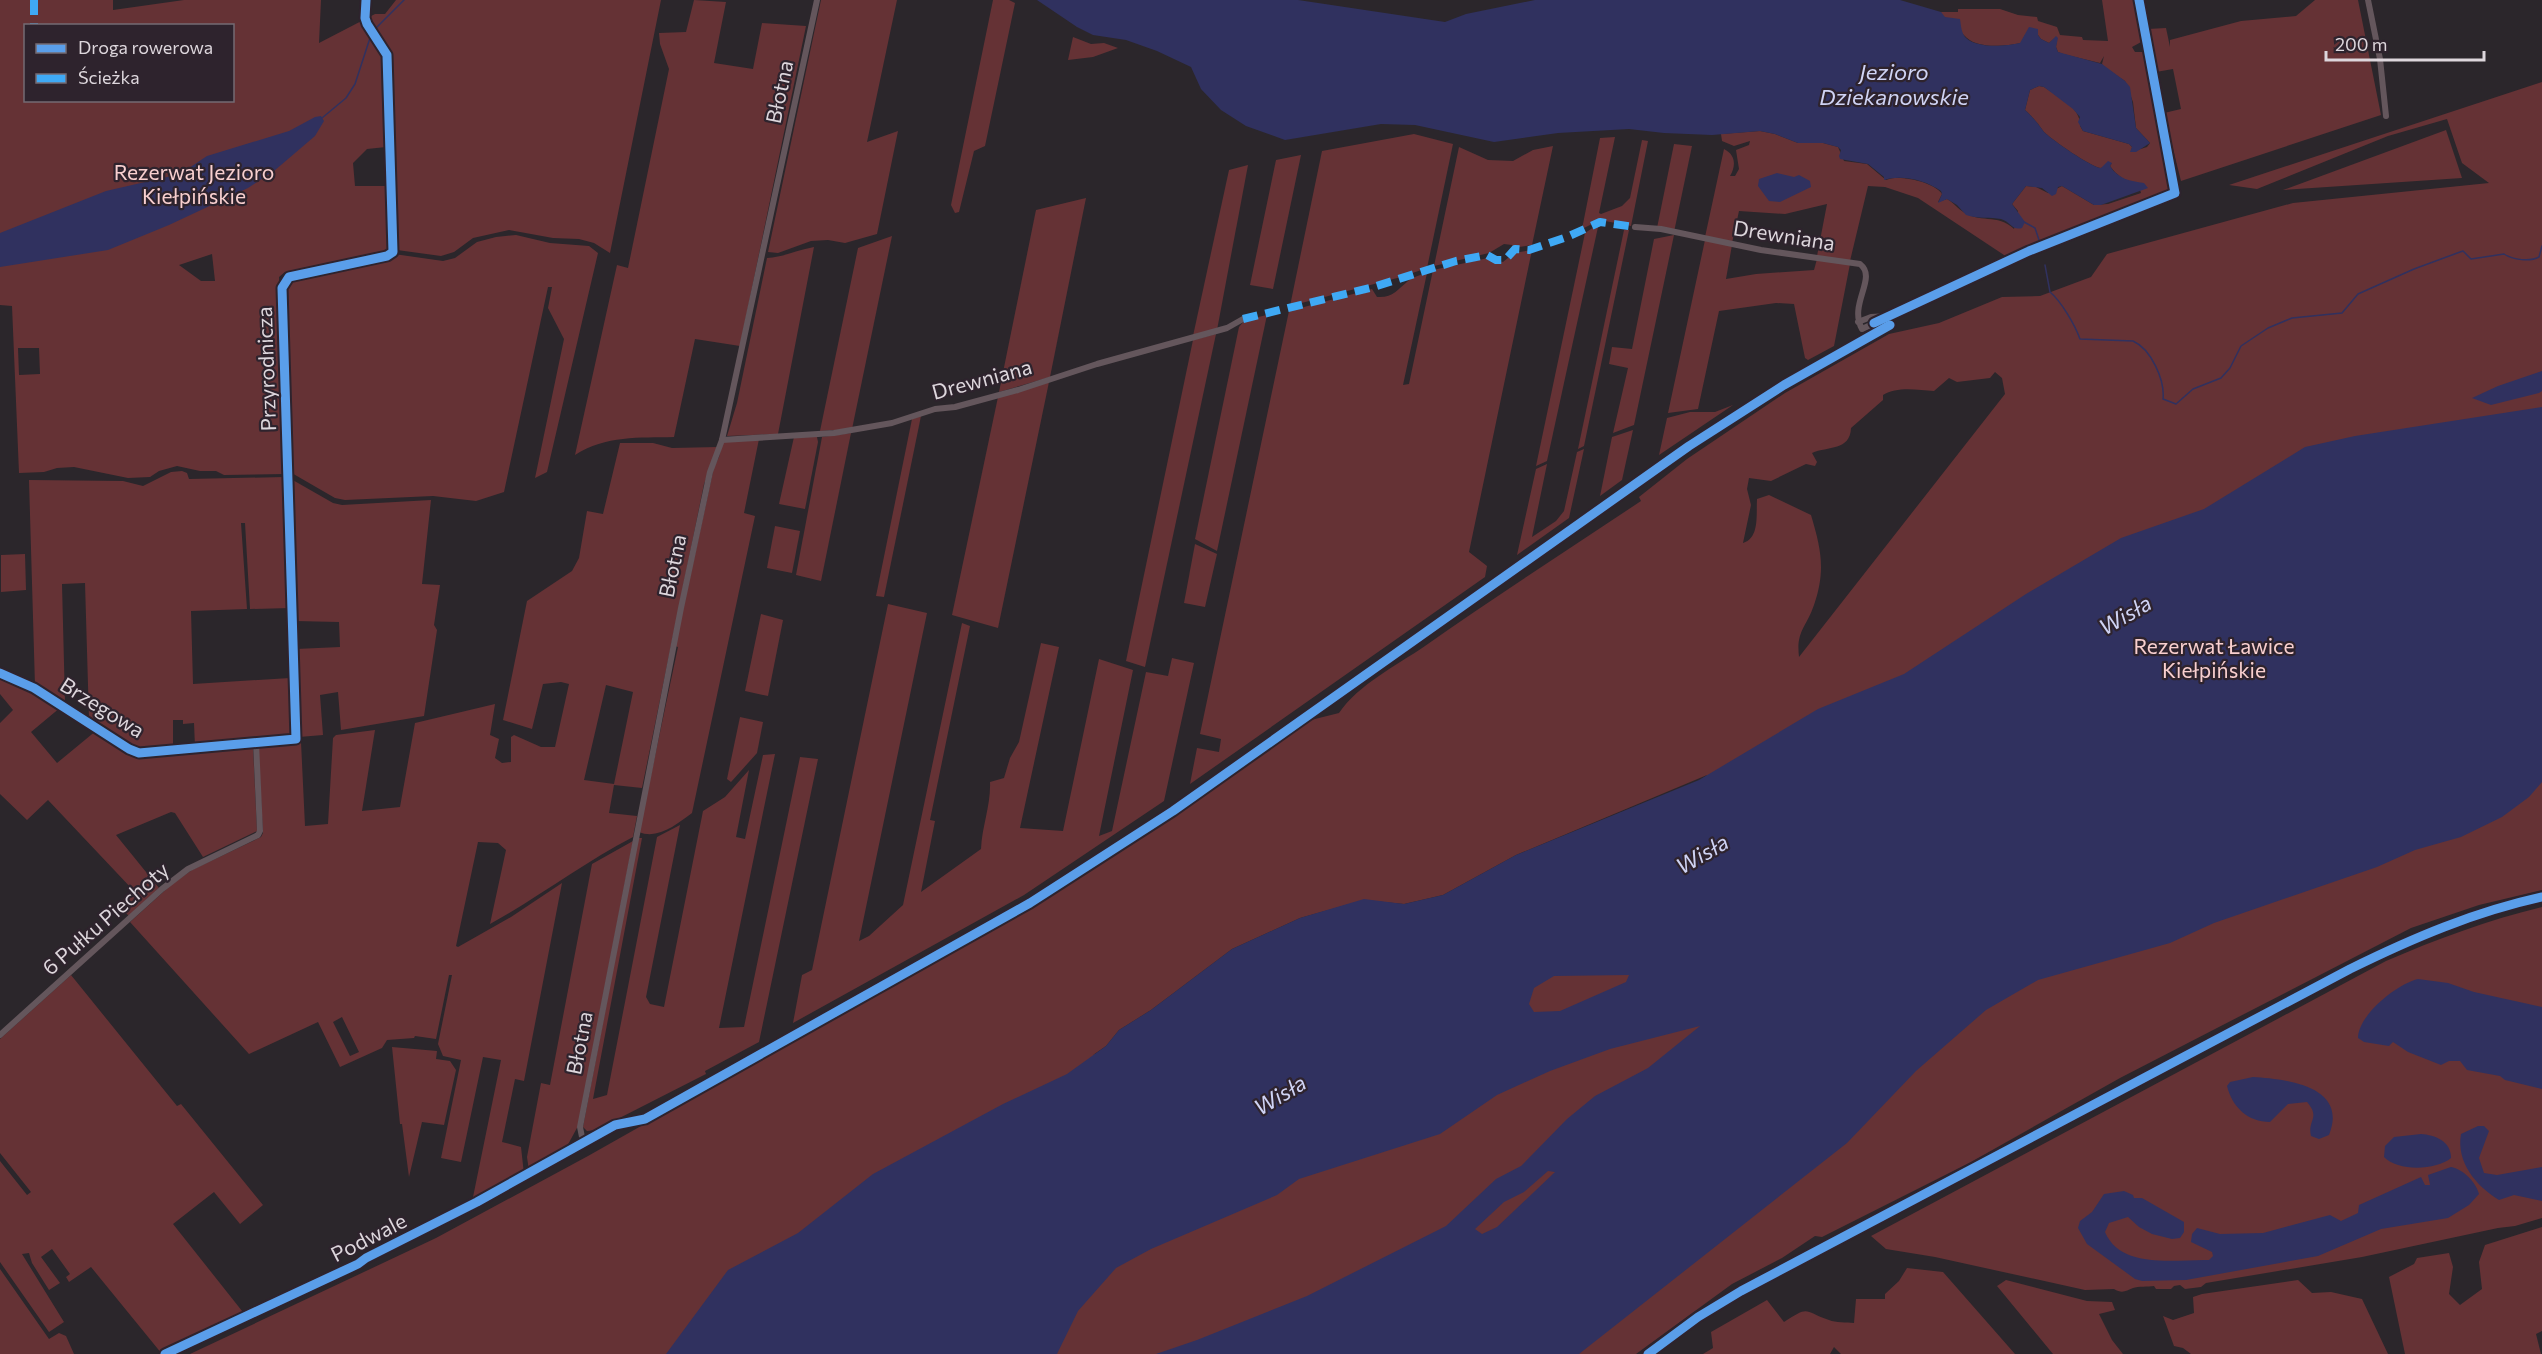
<svg xmlns="http://www.w3.org/2000/svg" width="2542" height="1354" font-family="Commissioner,sans-serif">
<style>
.green{fill:#653235;fill-rule:evenodd}
.water{fill:#30315f;fill-rule:evenodd}
.lines{fill:none;stroke-linecap:round;stroke-linejoin:round}
.stream{stroke:#30315f;stroke-width:1.5}
.minor{stroke:#64565c;stroke-width:6}
.quiet{stroke:#3fa9f5;stroke-width:8;stroke-dasharray:15 8;stroke-linecap:butt}
.cycleway-casing{stroke:#2e232d;stroke-width:13}
.cycleway{stroke:#5a9eea;stroke-width:9}
.labels{text-anchor:middle;stroke-width:4.5;stroke-linejoin:round;paint-order:stroke}
.street-label{font-size:21px;fill:#ddd6dc;stroke:#2e232d}
.park-label{font-size:21px;fill:#f8cfcf;stroke:#2e232d}
.water-label{font-size:22px;font-style:italic;fill:#cfd3f4;stroke:#2e232d}
</style>
<rect width="100%" height="100%" fill="#2b262b"/>
<!-- green -->
<g class="green">
<path d="M0,0H113V10L184,0H321L319,43L375,14H385L396,0H661L610,253L594,243L579,239L553,238L509,230L473,238L454,252L441,256L397,250L391,124L386,130V147L367,149L353,163L355,186H387L390,245L387,250L285,272L279,277L284,377L285,474L224,475L216,471H200L177,466L159,471L150,477L128,478L74,467L57,468L44,472L19,473L12,306L0,305ZM26,26H232V100H26ZM212,254L215,281H201L179,265ZM18,348H39L40,374L19,375Z"/>
<path d="M694,0L726,2L714,63L753,69L762,23L806,26L740,346L695,339L674,437C639,438 606,435 575,455L617,265L628,268L669,69L660,44L659,33L686,32Z"/>
<path d="M821,0H897L867,142L898,131L877,234L845,243L828,240L811,241L778,253L768,252Z"/>
<path d="M993,0H1009L1015,3L985,146L974,151L959,212L955,213L951,205Z"/>
<path d="M2102,0H2136L2143,41L2132,47L2135,52H2145L2152,73L2172,186L2168,194L2007,257L1918,198L1885,187L1868,186L1850,261L1817,256L1827,204L1785,214L1739,211L1732,243L1705,237L1724,149C1736,155 1736,166 1730,176H1735L1739,169L1736,150L1749,145L1750,141L1734,146L1722,141L1721,134L1760,131L1775,134L1798,143H1823L1838,147L1844,161L1867,164L1886,180C1898,174 1935,182 1942,194L1938,202L1947,199C1954,203 1956,207 1962,211C1978,224 1998,213 2014,229L2018,211L2012,204L2026,186L2036,187L2048,193L2062,186L2094,205L2108,204L2141,193L2138,183C2127,183 2116,175 2110,166L2112,163L2101,168C2092,168 2051,139 2044,132C2038,124 2033,117 2025,110L2030,90L2039,86L2044,87C2058,97 2081,107 2080,126L2083,131L2129,144L2132,147L2131,152L2147,147L2150,143L2136,128L2133,102L2125,81L2104,67L2102,64L2104,56L2100,63L2063,54L2058,52L2056,47L2057,38L2056,37L2049,43L2041,39L2038,35H2025L2021,43C2006,46 1979,49 1967,38C1957,29 1956,22 1942,16L1941,12H1958V9H2000L2018,15L2037,17L2038,21L2057,27L2060,35L2082,37L2083,40L2108,41Z"/>
<path d="M2315,0H2358L2381,115L2181,181L2164,113L2181,109L2173,69L2156,72L2148,29L2166,28L2170,47V40L2241,21L2296,16Z"/>
<path d="M1073,37L1091,44L1104,43L1118,48L1093,57L1068,60Z"/>
<path d="M2542,82V890L2479,905L2411,928L2120,1078L1971,1162L1822,1237L1815,1236L1782,1258L1732,1284L1636,1354H190L436,1238L588,1156L1032,905L1174,814L1303,722L1339,713C1359,684 1396,666 1425,646C1496,596 1569,549 1641,501L1639,497L1687,459L1785,393L1889,334L1939,323L2002,297L2040,296L2091,277L2107,254L2293,203L2489,183L2462,163L2447,119L2388,136L2257,189L2229,185ZM1995,372L2002,378L2005,394L1799,657C1796,631 1806,628 1814,605C1826,570 1821,549 1811,515L1769,495L1757,499C1756,514 1760,538 1743,543L1751,505L1747,489L1749,478L1771,481L1806,464L1815,466L1817,462L1812,453C1828,446 1850,451 1851,428L1883,400V395C1897,386 1918,390 1934,391L1949,378L1957,382L1990,378ZM1707,775L1659,836L1093,1055L1106,1046L1119,1030L1151,1010L1232,949L1300,918L1364,900L1404,904L1443,895L1516,855Z"/>
<path d="M2446,130L2462,178L2283,190Z"/>
<path d="M1414,134L1453,144L1427,268L1401,277L1290,306L1322,151Z"/>
<path d="M1615,137L1599,213L1601,214L1622,206L1630,198L1642,140L1648,141L1631,226L1600,220L1582,229L1600,138Z"/>
<path d="M1674,144L1692,146L1674,232L1657,228Z"/>
<path d="M1553,146L1532,245L1512,248V245L1504,244L1489,253L1434,266L1459,147L1488,160L1513,161L1533,150Z"/>
<path d="M1301,155L1273,289L1250,285L1276,160Z"/>
<path d="M1248,165L1217,330L1193,336L1229,170Z"/>
<path d="M1086,198L1050,377L999,392L1036,210Z"/>
<path d="M1594,227H1598L1547,461L1536,466L1585,233Z"/>
<path d="M1624,230H1629L1584,446L1578,449Z"/>
<path d="M516,235L550,243L589,246L598,253L547,472L535,478L564,339L548,308L552,287H548L504,492L476,501L433,496L345,500L335,498L290,472L288,282L394,254L443,261L455,258L477,242L496,237Z"/>
<path d="M1674,235L1634,425L1613,433L1628,368L1609,364L1612,347L1632,349L1654,239Z"/>
<path d="M892,236L852,429L820,431L858,248Z"/>
<path d="M1705,240L1732,245L1726,279L1756,274L1814,270L1817,259L1850,264L1834,346L1808,360L1805,358L1794,304L1776,303L1719,311L1698,409L1668,413Z"/>
<path d="M814,247L778,434L727,436L737,403L767,258C784,257 797,250 814,247Z"/>
<path d="M1532,250L1469,552L1487,566L1485,577L1190,784L1197,748L1219,752L1221,739L1200,734L1289,311L1372,289L1377,297C1393,298 1397,290 1408,281C1413,277 1420,275 1427,273L1403,385L1409,384L1433,270L1488,258L1503,262L1514,253Z"/>
<path d="M1267,315L1217,551L1195,539L1239,327L1245,320Z"/>
<path d="M1216,334L1145,667L1126,661L1193,340Z"/>
<path d="M1049,382L998,628L952,615L998,397Z"/>
<path d="M1733,405L1659,455L1667,418L1690,412H1715Z"/>
<path d="M921,416L884,597L876,596L912,419Z"/>
<path d="M1633,430L1622,480L1600,496L1612,437Z"/>
<path d="M851,433L821,581L796,575L822,437Z"/>
<path d="M794,437H817L818,442L805,509L779,504Z"/>
<path d="M759,439L744,513L755,516L692,813C677,824 658,840 639,832L678,647L675,646L714,467L719,457L723,441Z"/>
<path d="M620,443H653L672,448L718,447L704,484L642,788L614,785L609,813L637,816L633,837C583,863 539,897 490,924L506,850L498,843L478,842L456,946L458,947L511,917L562,883L524,1081L515,1079L502,1142L521,1147L524,1174L472,1202L501,1060L483,1057L461,1162L441,1158L461,1060L443,1056L438,1044L452,975H449L436,1039L415,1036L414,1038L387,1040L382,1048L340,1067L318,1022L249,1054L130,922L171,885L192,870L261,837L263,833L258,746L301,742L305,826L328,824L333,738L336,735L375,730L362,811L400,807L415,723L495,704L490,735L499,739L495,758L502,763L511,762V737L514,735L541,747H555L569,684L561,682L543,684L532,729L503,720L527,601L572,571L579,558L587,511L603,514ZM606,685L633,692L614,784L584,780ZM342,1017L359,1052L350,1056L333,1022Z"/>
<path d="M1584,449L1569,518L1517,555L1536,469L1547,464L1532,537L1556,521L1564,511L1577,452Z"/>
<path d="M182,471L187,473L189,479L284,477L290,608L250,609L245,523H241L247,609L191,611L193,684L290,678L292,738L195,747L194,723L183,724V720H173V749L139,752L89,719L85,583L62,584L65,703L35,686L29,480L123,481L143,486L171,472Z"/>
<path d="M291,479L333,503L342,505L431,500L422,584L440,585L434,625L437,630L424,716L341,730L338,692L320,695L323,735L299,737L296,649L340,647L339,622L295,621Z"/>
<path d="M775,526L800,531L792,573L767,568Z"/>
<path d="M1195,544L1217,554L1205,607L1184,603Z"/>
<path d="M25,554L26,590L1,592V555Z"/>
<path d="M888,604L927,613L859,941L869,936L903,905L962,623L970,626L930,820L935,821L921,892L981,849C982,826 991,805 990,782L1004,778L1010,758L1019,742L1041,643L1059,647L1020,828L1063,831L1099,659L1133,670L1099,836L1112,831L1146,672L1168,676L1172,658L1194,663L1164,801L1024,895L793,1023L802,975L812,970Z"/>
<path d="M761,614L783,620L768,696L745,691Z"/>
<path d="M0,676L40,694L61,707L31,732L57,763L97,730L139,757L253,747L257,831L203,857L175,813L171,812L116,835L159,888L129,916L118,905L133,890L48,800L27,820L0,794V723L13,710L0,694Z"/>
<path d="M740,717L763,722L757,753L731,782L727,779Z"/>
<path d="M775,754L719,1028L744,1027L800,757L818,759L759,1042L705,1071L706,1074L702,1076L596,1130L587,1131L583,1127L638,838H642L593,1099L607,1095L657,837L680,825L646,997L650,1004L664,1007L703,811L725,797L749,770L736,837L745,839L763,755Z"/>
<path d="M633,841L578,1126L565,1150L529,1171L527,1157L541,1083L550,1085L592,864Z"/>
<path d="M2542,907V1218L2515,1226L2498,1228L2362,1257L2206,1283L2201,1287L2185,1289L2180,1285L2174,1286L2171,1289H2156L2154,1286C2148,1287 2138,1286 2133,1288C2126,1291 2122,1294 2114,1289L2085,1290L1935,1257L1886,1249L1871,1236L2386,961C2437,939 2488,920 2542,907Z"/>
<path d="M71,975L177,1106L181,1104L263,1205L240,1224L214,1192L173,1224L246,1316L162,1354L91,1267L69,1282L66,1277L70,1274L52,1249L41,1257L60,1283L49,1290L32,1263L29,1253L22,1254L64,1322L49,1332L0,1262V1161L27,1195L31,1192L0,1153V1039Z"/>
<path d="M392,1047L437,1051L436,1059L450,1061L456,1070L444,1125L422,1122L409,1177L402,1124H400Z"/>
<path d="M2542,1227V1331L2536,1334L2541,1354H2405L2389,1277L2414,1264L2417,1258L2449,1253L2453,1267L2449,1294L2460,1305L2482,1289L2479,1262L2485,1245Z"/>
<path d="M1907,1268L1943,1272L2015,1354H1841L1834,1347L1830,1354H1703L1713,1348L1711,1332L1767,1300L1784,1322C1810,1305 1803,1311 1829,1320C1836,1323 1846,1322 1854,1323L1856,1299H1885V1294L1899,1281Z"/>
<path d="M0,1269L49,1339L59,1333L66,1336L74,1354H0Z"/>
<path d="M2006,1280L2087,1301L2112,1302L2115,1310L2099,1314L2112,1340L2123,1354H2053L1997,1286Z"/>
<path d="M2298,1280L2312,1293L2331,1292L2362,1299L2388,1354H2191L2183,1348L2174,1346L2163,1316L2173,1320L2194,1313L2193,1297L2202,1294Z"/>
</g>
<!-- water -->
<g class="water">
<path d="M1037,0H1298L1445,22L1466,14L1535,0H1900L1941,12L1945,17L1960,19C1961,25 1961,33 1966,38C1978,49 2006,46 2020,43L2029,27L2038,29V35L2041,39L2049,43L2056,36L2058,38L2056,47L2058,52L2102,64L2125,81L2130,87L2136,128L2150,143L2136,152H2130L2132,147L2129,144L2083,131L2078,122L2080,117L2073,109L2044,87L2039,86L2030,90L2025,110C2033,117 2038,124 2044,132C2051,139 2092,168 2101,168L2108,161L2112,163L2110,166C2118,179 2130,181 2144,183L2148,188L2101,205H2094L2062,186L2058,187L2056,194L2052,196L2042,188L2026,186L2012,204L2025,222L2022,228C2012,231 2011,222 2001,219C1990,217 1978,219 1966,215L1957,205L1947,199L1938,203L1942,194L1941,191C1926,180 1901,174 1884,180V177L1868,164L1840,159L1839,156L1841,150L1838,147L1823,143H1798L1775,134L1760,131L1712,135L1664,133L1629,129L1558,133L1494,142L1415,125L1381,124L1285,140L1246,126L1221,110L1201,89L1191,67L1157,51L1126,40L1093,35L1077,27Z"/>
<path d="M321,116L324,121L315,136L274,171L248,188L169,225L108,250L0,267V233L106,191L180,174L207,156L289,131L315,117Z"/>
<path d="M1777,173L1794,177L1799,175L1810,181L1811,187L1780,202L1769,201L1758,186L1759,179Z"/>
<path d="M2542,371V391L2539,393L2491,405L2472,398L2498,386Z"/>
<path d="M2542,407V782L2529,797L2502,817L2461,837L2415,850L2377,867L2214,923L2170,943L2038,980L1986,1010L1916,1071L1847,1143L1579,1354H1156L1197,1340L1307,1296L1446,1226L1496,1179L1521,1166L1567,1119L1595,1096L1648,1068L1700,1026L1610,1049L1550,1071L1497,1095L1440,1134L1299,1179L1277,1195L1151,1249L1116,1268L1078,1311L1057,1354H666L728,1270L798,1233L873,1174L1003,1104L1067,1074L1106,1046L1119,1030L1151,1010L1232,949L1300,918L1364,899L1404,904L1443,895L1516,855L1699,780L1818,709L1904,674L2026,594L2121,538L2204,509L2305,447L2355,436ZM1629,975L1626,982L1560,1011L1534,1012L1529,1004L1534,988L1554,976ZM1548,1171L1555,1172L1497,1227L1482,1234L1475,1229L1504,1202L1524,1192Z"/>
<path d="M2418,979L2448,983L2474,992L2542,1007V1089L2505,1080L2500,1076L2467,1070L2460,1061H2449L2441,1065L2408,1052L2393,1042L2389,1046L2364,1042L2358,1038C2358,1015 2397,984 2418,979Z"/>
<path d="M2253,1077C2284,1079 2349,1085 2329,1135L2319,1139L2311,1136C2307,1120 2321,1118 2307,1102L2288,1104L2270,1122C2248,1122 2232,1107 2227,1086L2230,1082Z"/>
<path d="M2478,1126H2484L2489,1131L2479,1158L2484,1173L2497,1175L2542,1167V1201L2514,1195L2499,1200C2476,1186 2456,1162 2461,1134Z"/>
<path d="M2421,1134C2435,1135 2451,1141 2451,1158C2437,1170 2398,1172 2384,1157L2385,1146L2394,1137Z"/>
<path d="M2451,1167C2463,1169 2476,1182 2479,1194L2469,1205L2448,1218L2381,1229L2318,1256L2186,1280L2142,1281L2135,1279L2087,1244L2078,1228L2080,1221L2092,1212L2104,1194L2124,1191L2133,1195L2134,1198H2142L2184,1222V1232L2180,1238L2172,1239L2152,1234L2139,1227L2128,1217L2109,1223L2105,1232C2121,1270 2176,1259 2209,1260L2213,1256L2212,1252L2191,1242L2192,1234L2197,1228L2220,1234L2263,1233L2330,1215L2341,1221L2358,1213L2359,1205L2421,1177L2425,1185H2430L2428,1175Z"/>
</g>
<g class="lines">
<!-- stream -->
<g class="stream">
<path d="M375,29L404,0"/>
<path d="M322,118L346,98L355,84L370,38"/>
<path d="M2024,222L2035,228L2039,240"/>
<path d="M2045,265L2050,292C2061,301 2075,325 2080,339L2133,341C2151,349 2165,380 2163,399L2176,404L2193,389L2221,378L2230,368L2241,346L2268,328L2292,318L2342,313L2358,294L2414,269L2460,252L2463,251L2471,259L2504,254C2513,260 2530,262 2539,257L2542,246"/>
</g>
<!-- minor -->
<g class="minor">
<path d="M2368,0L2380,59L2386,116"/>
<path d="M1635,227L1661,229L1761,250L1860,264C1878,278 1848,304 1862,329L2029,251L2164,199L2175,193L2139,0"/>
<path d="M1858,322L1871,317L1888,316"/>
<path d="M722,440L834,433L892,423L935,409L955,407L1018,390L1097,364L1227,328L1243,319"/>
<path d="M0,673L34,688L129,749L139,753L296,739L282,288L289,277L387,256L393,252L387,55L367,24L365,18L366,0"/>
<path d="M0,1035L162,889L188,869L258,835L260,831L256,743"/>
<path d="M165,1354L358,1264L366,1258L477,1202L583,1142L580,1127L681,608L710,472L722,440L817,0"/>
</g>
<!-- quiet -->
<g class="quiet">
<path d="M34,0V26"/>
<path d="M1243,319L1370,288L1456,261L1487,255L1496,260H1505L1515,249L1529,250L1567,237L1600,222L1635,227"/>
</g>
<!-- cycleway casing -->
<g class="cycleway-casing">
<g id="cycleway">
<path d="M1874,323L2029,251L2175,193L2139,0"/>
<path d="M0,673L34,688L129,749L139,753L296,739L282,288L289,277L387,256L393,252L387,55L367,24L365,18L366,0"/>
<path d="M165,1354L358,1264L366,1258L477,1202L615,1125L645,1119L1030,903L1173,811L1689,446L1784,385L1890,325"/>
<path d="M1648,1354L1698,1317L1741,1291L2350,969C2413,938 2474,912 2542,897"/>
</g>
</g>
<!-- cycleway -->
<use href="#cycleway" class="cycleway"/>
</g>
<g class="labels">
<!-- street labels -->
<g class="street-label">
<text transform="translate(780 92) rotate(-78)" y="7">Błotna</text>
<text transform="translate(1784 236) rotate(9)" y="7">Drewniana</text>
<text transform="translate(267 369) rotate(-92)" y="7">Przyrodnicza</text>
<text transform="translate(982 380) rotate(-15)" y="7">Drewniana</text>
<text transform="translate(673 566) rotate(-78)" y="7">Błotna</text>
<text transform="translate(102 708) rotate(32)" y="7">Brzegowa</text>
<text transform="translate(106 919) rotate(-41)" y="7">6 Pułku Piechoty</text>
<text transform="translate(580 1043) rotate(-79)" y="7">Błotna</text>
<text transform="translate(369 1238) rotate(-27)" y="7">Podwale</text>
</g>
<!-- park labels -->
<g class="park-label">
<text x="194" y="180">Rezerwat Jezioro<tspan x="194" dy="24">Kiełpińskie</tspan></text>
<text x="2214" y="654">Rezerwat Ławice<tspan x="2214" dy="24">Kiełpińskie</tspan></text>
</g>
<!-- water labels -->
<g class="water-label">
<text x="1894" y="80">Jezioro<tspan x="1894" dy="25">Dziekanowskie</tspan></text>
<text transform="translate(2125 615) rotate(-30)" y="8">Wisła</text>
<text transform="translate(1702 854) rotate(-30)" y="8">Wisła</text>
<text transform="translate(1280 1095) rotate(-31)" y="8">Wisła</text>
</g>
</g>
<!-- legend -->
<rect x="24" y="24" width="210" height="78" fill="#2e232d" stroke="#746b73" stroke-width="1.5"/>
<rect x="36" y="44" width="30" height="9" fill="#5a9eea" stroke="#746b73" stroke-width="1.5"/>
<text x="78" y="54" font-size="18" fill="#ddd6dc">Droga rowerowa</text>
<rect x="36" y="74" width="30" height="9" fill="#3fa9f5" stroke="#746b73" stroke-width="1.5"/>
<text x="78" y="84" font-size="18" fill="#ddd6dc">Ścieżka</text>
<!-- scale -->
<path d="M2326 51v9h158v-9" fill="none" stroke="#ddd6dc" stroke-width="3"/>
<text x="2335" y="51" font-size="18" fill="#ddd6dc" stroke="#2e232d" stroke-width="4.5" paint-order="stroke">200 m</text>
</svg>
